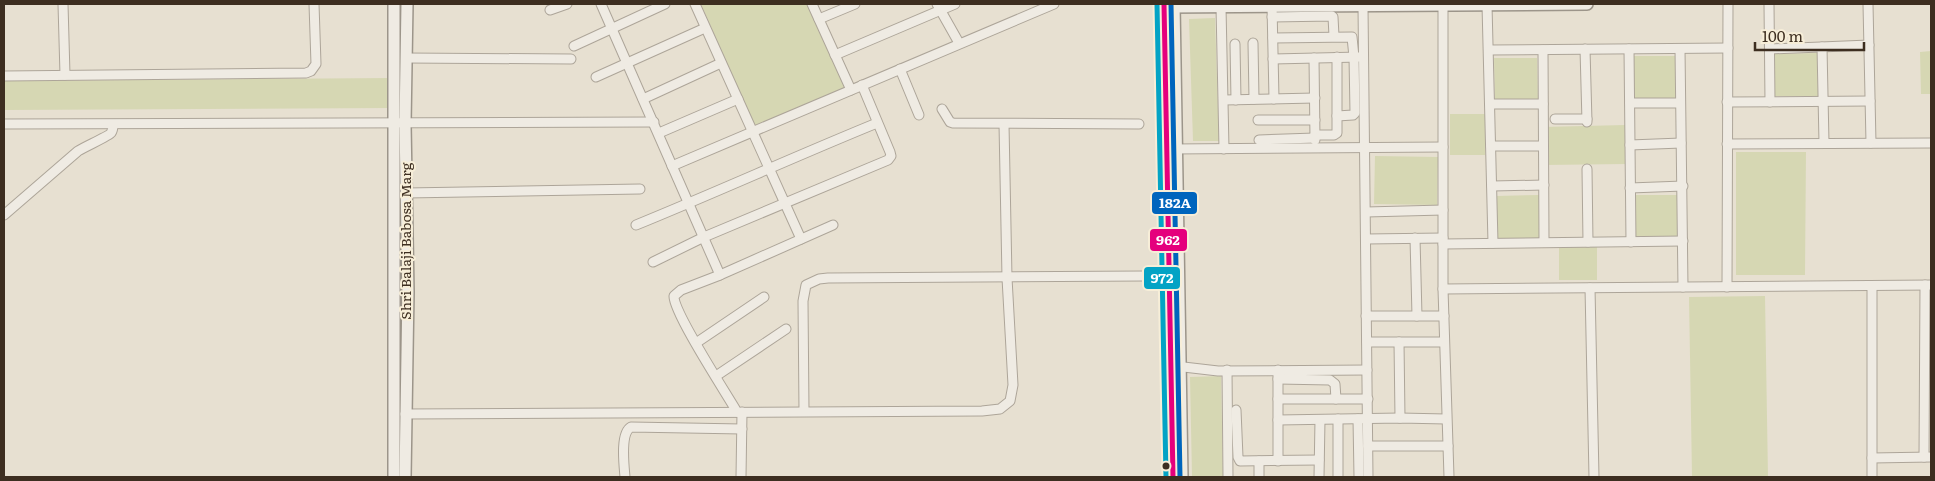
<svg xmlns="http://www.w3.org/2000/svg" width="1935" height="481" font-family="Literata,serif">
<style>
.park{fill:#d6d7b3}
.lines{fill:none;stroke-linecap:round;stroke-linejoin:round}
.street-casing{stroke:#ada599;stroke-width:11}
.secondary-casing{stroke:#9c958a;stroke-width:14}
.street{stroke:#efebe3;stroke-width:9}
.secondary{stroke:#efebe3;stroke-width:11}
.bus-1-casing{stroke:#f7eed8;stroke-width:9}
.bus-2-casing{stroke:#f7eed8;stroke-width:9}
.bus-3-casing{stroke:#f7eed8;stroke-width:9}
.bus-1{stroke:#e5007d;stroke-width:5}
.bus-2{stroke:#03a3c5;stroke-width:5}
.bus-3{stroke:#0065bd;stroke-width:5}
.bus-dot{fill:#3d2e20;stroke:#f7eed8;stroke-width:2}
.labels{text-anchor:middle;stroke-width:4;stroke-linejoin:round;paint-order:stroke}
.street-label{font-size:14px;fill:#3d2e20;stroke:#f7eed8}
.line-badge{stroke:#f7eed8;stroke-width:2}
.badge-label{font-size:14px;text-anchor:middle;font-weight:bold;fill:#fff}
</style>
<rect width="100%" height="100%" fill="#e7e0d1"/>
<!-- park -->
<g class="park">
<path d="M701,4H808L846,88L755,128Z"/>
<path d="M1215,18L1219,141H1193L1189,19Z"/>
<path d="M1931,51V94H1921L1920,52Z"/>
<path d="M1817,53L1818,96H1775L1774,54Z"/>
<rect x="1634" y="56" width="43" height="43"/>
<path d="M1494,58H1537L1538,100L1495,101Z"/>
<path d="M391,78V108L4,110V81Z"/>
<rect x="1450" y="114" width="35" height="41"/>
<path d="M1625,125L1627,164L1543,165L1542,127Z"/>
<path d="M1736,152H1806L1805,275H1736Z"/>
<path d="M1375,156L1438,157L1437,205L1374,204Z"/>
<path d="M1539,195L1540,238H1497L1496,196Z"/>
<rect x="1635" y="195" width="43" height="43"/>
<rect x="1559" y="247" width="38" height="33"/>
<path d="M1765,296L1768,477H1692L1689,297Z"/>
<path d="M1221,376L1223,477H1192L1190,377Z"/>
</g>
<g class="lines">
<!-- street casing -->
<g class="street-casing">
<g id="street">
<path d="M63,4L65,75"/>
<path d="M601,4L720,275"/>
<path d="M695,4L801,239"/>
<path d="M812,4L851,90"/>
<path d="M937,4L959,43"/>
<path d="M1443,4V289L1449,477"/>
<path d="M1769,4L1770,102"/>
<path d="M1868,4L1871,143"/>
<path d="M1487,5L1493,243"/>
<path d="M1272,6L1274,99"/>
<path d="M1363,6L1368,477"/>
<path d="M1221,7L1224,149"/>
<path d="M550,10L567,4"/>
<path d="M1272,17L1332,16L1333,17L1334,36"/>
<path d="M819,19L855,4"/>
<path d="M1273,38L1352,37L1354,57L1355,113L1353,115L1337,116"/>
<path d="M1253,43L1254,99"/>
<path d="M1235,44L1236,100"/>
<path d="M574,46L665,4"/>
<path d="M1822,47L1824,143"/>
<path d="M1585,49L1587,122"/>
<path d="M1629,49L1631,242"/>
<path d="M1680,49L1683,287"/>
<path d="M1770,49L1869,45"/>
<path d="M1489,50L1728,48"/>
<path d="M1543,50L1544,242"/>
<path d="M835,55L955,4"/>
<path d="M406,58L571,59"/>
<path d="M1314,58L1315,140"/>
<path d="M1273,59L1360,57"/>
<path d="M900,69L919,115"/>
<path d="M4,76L306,73L311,71L316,64L314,4"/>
<path d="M596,77L705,28"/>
<path d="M643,99L721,63"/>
<path d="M1224,100L1315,98"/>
<path d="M1727,102L1870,101"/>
<path d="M1630,103H1680"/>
<path d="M1490,104H1543"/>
<path d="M942,109L950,122L953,123L1139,124"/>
<path d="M1555,119H1587"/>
<path d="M1258,120H1315"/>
<path d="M4,124L654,122"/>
<path d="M659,133L738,99"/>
<path d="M1315,135H1334L1337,133V57"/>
<path d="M1259,140L1315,138"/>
<path d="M1727,144L1931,143"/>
<path d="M1630,145L1681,143"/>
<path d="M1491,146H1543"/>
<path d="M1171,149L1443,147"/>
<path d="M672,166L1054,4"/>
<path d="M1587,169L1588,242"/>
<path d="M1492,186L1544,185"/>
<path d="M1630,188L1683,186"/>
<path d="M406,193L640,189"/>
<path d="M1366,212L1443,210"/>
<path d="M4,215L78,151C84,147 109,136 111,133C113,130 113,128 113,125"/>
<path d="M636,225C717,192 796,156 877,123"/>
<path d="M1415,238L1417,316"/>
<path d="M1366,239L1443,238"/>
<path d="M1443,244L1683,241"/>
<path d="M653,262L704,237L888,160L891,156L890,152L862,85"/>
<path d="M1872,286V477"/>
<path d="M1727,287L1728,4"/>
<path d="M1590,288L1594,477"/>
<path d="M1443,289L1931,285"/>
<path d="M1366,316H1444"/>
<path d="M1367,342H1444"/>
<path d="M1399,342L1400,418"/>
<path d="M696,343L764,297"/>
<path d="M1175,366L1218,371L1367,370"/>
<path d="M1227,370L1228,477"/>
<path d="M1278,370V461"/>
<path d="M716,376L786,329"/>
<path d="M1278,379L1330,380L1335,384L1336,399"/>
<path d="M1278,399H1368"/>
<path d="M1236,410L1238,457L1240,461L1319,460"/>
<path d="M804,411L803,301L806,285L819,279L828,278L1144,276"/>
<path d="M737,412C726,393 673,312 674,296L681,290L720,275L833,225"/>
<path d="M405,414L982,411L1000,409L1010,401L1013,385L1007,278L1004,124"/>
<path d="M1338,419V477"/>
<path d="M1358,419L1359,477"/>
<path d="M1278,420L1400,418L1446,419"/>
<path d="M1368,446H1448"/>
<path d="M1924,457L1925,285"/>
<path d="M1872,458L1931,457"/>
<path d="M1259,461V477"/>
<path d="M625,477C624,465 620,433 631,427L742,429"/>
<path d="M741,477L742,412"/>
<path d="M1319,477L1320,420"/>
</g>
</g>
<!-- secondary casing -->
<g class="secondary-casing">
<g id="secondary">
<path d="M1164,4L1173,477"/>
<path d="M1174,4L1182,477"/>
<path d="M1168,7L1587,4"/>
<path d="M394,477V4"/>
<path d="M405,477L408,292L405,124L407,4"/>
</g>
</g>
<!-- street -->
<use href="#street" class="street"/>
<!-- secondary -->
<use href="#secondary" class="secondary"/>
<!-- bus-1 casing -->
<g class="bus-1-casing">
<path id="bus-1" d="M1164,4L1173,477"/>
</g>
<!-- bus-2 casing -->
<g class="bus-2-casing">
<path id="bus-2" d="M1157,4L1166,477"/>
</g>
<!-- bus-3 casing -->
<g class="bus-3-casing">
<path id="bus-3" d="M1171,4L1180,477"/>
</g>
<!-- bus-1 -->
<use href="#bus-1" class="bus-1"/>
<!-- bus-2 -->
<use href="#bus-2" class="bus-2"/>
<!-- bus-3 -->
<use href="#bus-3" class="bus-3"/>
</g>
<!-- markers -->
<circle class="bus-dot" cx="1166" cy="466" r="4.5"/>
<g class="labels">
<!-- street labels -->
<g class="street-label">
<text transform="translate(406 241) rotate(-90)" y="5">Shri Balaji Babosa Marg</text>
</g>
</g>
<g class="line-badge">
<rect x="1151" y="191" width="47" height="24" rx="5" fill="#0065bd"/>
<rect x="1149" y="228" width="39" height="24" rx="5" fill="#e5007d"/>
<rect x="1143" y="266" width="38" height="24" rx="5" fill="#03a3c5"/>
</g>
<g class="badge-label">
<text x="1175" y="208">182A</text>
<text x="1168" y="245">962</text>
<text x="1162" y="283">972</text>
</g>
<!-- border -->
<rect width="1935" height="481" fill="none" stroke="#3d2e20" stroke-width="10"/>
<!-- scale -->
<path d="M1755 42v8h109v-8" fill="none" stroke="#3d2e20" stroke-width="2.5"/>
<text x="1762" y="42" font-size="15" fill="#3d2e20" stroke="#f7eed8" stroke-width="4" paint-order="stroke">100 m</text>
</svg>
